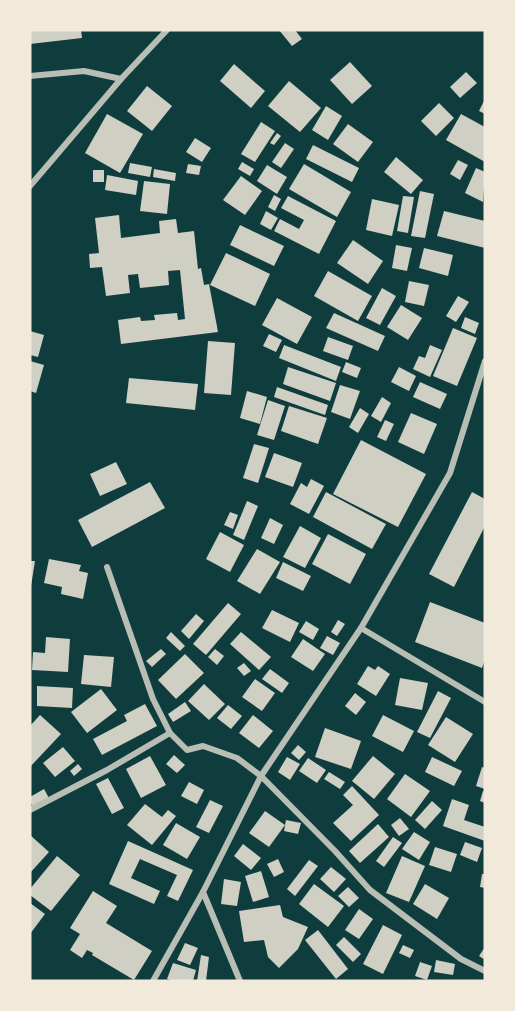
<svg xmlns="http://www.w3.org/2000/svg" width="515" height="1011" font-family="'Sofia Sans Condensed',sans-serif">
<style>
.building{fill:#cfcfc3}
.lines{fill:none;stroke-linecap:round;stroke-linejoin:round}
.minor{stroke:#b8beb3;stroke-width:6}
</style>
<rect width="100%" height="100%" fill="#0f3d3e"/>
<!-- building -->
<g class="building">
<path d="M30,30H81L82,38L30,44Z"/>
<path d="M279,30H295L302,39L292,46Z"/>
<path d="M350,62L372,86L352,104L330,80Z"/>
<path d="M234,64L265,91L251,108L220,81Z"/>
<path d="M466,72L477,83L460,98L450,87Z"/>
<path d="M289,81L321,108L300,132L268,106Z"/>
<path d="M147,86L172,106L152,131L127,111Z"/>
<path d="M485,99V114L479,111Z"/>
<path d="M439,103L454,118L436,136L421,121Z"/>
<path d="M326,106L342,116L328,140L312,130Z"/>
<path d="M107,114L143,134L120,173L85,153Z"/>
<path d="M461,114L485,127V162L446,140Z"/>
<path d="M261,122L275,131L255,162L241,154Z"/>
<path d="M348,124L373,142L358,162L333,144Z"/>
<path d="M277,133L281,136L274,145L270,143Z"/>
<path d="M195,138L211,148L202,162L186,152Z"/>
<path d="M285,143L294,149L281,168L272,162Z"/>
<path d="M313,145L359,168L352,182L306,159Z"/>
<path d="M396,157L423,180L411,194L384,172Z"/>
<path d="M458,160L468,165L460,180L450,174Z"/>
<path d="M242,162L254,169L250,176L238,169Z"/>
<path d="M130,163L152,167L150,177L128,173Z"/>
<path d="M188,164L201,166L199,175L186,173Z"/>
<path d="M304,164L351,192L337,217L289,189Z"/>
<path d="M267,165L287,177L277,194L257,181Z"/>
<path d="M476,168L485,172L483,202L465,193Z"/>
<path d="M154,169L176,173L175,181L153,177Z"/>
<rect x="93" y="170" width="11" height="12"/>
<path d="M107,175L138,181L136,195L105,190Z"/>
<path d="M241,176L262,191L245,215L223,200Z"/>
<path d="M144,181L170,184L167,214L140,211Z"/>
<path d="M420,191L434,194L425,238L411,236Z"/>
<path d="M274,195L281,199L275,211L268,207Z"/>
<path d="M288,196L336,221L319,254L274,231L280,219L299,229L304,220L281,208Z"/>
<path d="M403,196L414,197L408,233L397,231Z"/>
<path d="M372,199L399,205L392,236L366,230Z"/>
<path d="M266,211L278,218L271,230L260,224Z"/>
<path d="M444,211L485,221V248L437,236Z"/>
<path d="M119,215L121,238L160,233L159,221L176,219L178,233L194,231L198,269L201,268L204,285L209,284L218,332L121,344L118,320L140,317L141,321L155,320L154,315L177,313L178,320L185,319L180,270L168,271L169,285L140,288L138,274L128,275L130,293L106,296L102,267L90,268L89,254L99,253L95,218Z"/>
<path d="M240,225L284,246L274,266L230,245Z"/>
<path d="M353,240L383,261L368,284L337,263Z"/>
<path d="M396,245L412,248L407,271L392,268Z"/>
<path d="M424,248L453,255L448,276L419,268Z"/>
<path d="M226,253L270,274L255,306L210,285Z"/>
<path d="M328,271L372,296L358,321L314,296Z"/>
<path d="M409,281L429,285L424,306L405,302Z"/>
<path d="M382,288L396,296L380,325L366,318Z"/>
<path d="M458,296L469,302L456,322L446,316Z"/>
<path d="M277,298L312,317L297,344L262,325Z"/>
<path d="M401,305L422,318L408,340L387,327Z"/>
<path d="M334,313L385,336L378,351L326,328Z"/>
<path d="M465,317L479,323L475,334L461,328Z"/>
<path d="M453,328L477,338L457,386L433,376Z"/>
<path d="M30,331L44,335L38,357L30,355Z"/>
<path d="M269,334L282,340L276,352L263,346Z"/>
<path d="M328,337L353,346L348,360L323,351Z"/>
<path d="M208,341L235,343L231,395L204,393Z"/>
<path d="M284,345L341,367L336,381L279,358Z"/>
<path d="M430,345L442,350L430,377L413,369L419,356L425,358Z"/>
<path d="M30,361L44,365L36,393L30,391Z"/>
<path d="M346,362L361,368L357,378L342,372Z"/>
<path d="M288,367L336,383L330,401L283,384Z"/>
<path d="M399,367L416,376L409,391L391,382Z"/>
<path d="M129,378L198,384L195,410L126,403Z"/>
<path d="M420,382L447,394L440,409L413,397Z"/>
<path d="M340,385L360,391L350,419L331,412Z"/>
<path d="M277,387L328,405L325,415L274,397Z"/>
<path d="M247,391L267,397L260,424L240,418Z"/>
<path d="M382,397L391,403L381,422L371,416Z"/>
<path d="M268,400L285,406L274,440L257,435Z"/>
<path d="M289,406L327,418L318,444L281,431Z"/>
<path d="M360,408L369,414L358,433L349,427Z"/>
<path d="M411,413L437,424L424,454L398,442Z"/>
<path d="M385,420L394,424L386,441L377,437Z"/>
<path d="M361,440L426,474L398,527L333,494Z"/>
<path d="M254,444L269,448L258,483L243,478Z"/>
<path d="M274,453L302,463L293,487L265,477Z"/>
<path d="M116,462L127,484L100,496L90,474Z"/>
<path d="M311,479L324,486L309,514L290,504L301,483L307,487Z"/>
<path d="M150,482L165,508L92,547L78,520Z"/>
<path d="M326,492L386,524L372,549L313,517Z"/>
<path d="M472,492L485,499V526L454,587L429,574Z"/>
<path d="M247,501L258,506L244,540L233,535Z"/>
<path d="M230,512L238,515L233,529L224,525Z"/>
<path d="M270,518L283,525L274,544L261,538Z"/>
<path d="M300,526L321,538L305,568L283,557Z"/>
<path d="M220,532L244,545L230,572L206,559Z"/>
<path d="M328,534L366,554L350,584L312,564Z"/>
<path d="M257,549L280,562L260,594L237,581Z"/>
<path d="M49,559L81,565L79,571L88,573L83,599L61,594L62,587L44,583Z"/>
<path d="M30,561H35L31,586H30Z"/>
<path d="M283,562L311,576L303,591L276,578Z"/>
<path d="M430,602L485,623V659L482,668L415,642Z"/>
<path d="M228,603L241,614L206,655L193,644Z"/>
<path d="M272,610L299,623L290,642L262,628Z"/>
<path d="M196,614L204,621L189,639L181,631Z"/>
<path d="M338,620L345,624L337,636L331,632Z"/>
<path d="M306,621L319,629L313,640L299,632Z"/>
<path d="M171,632L185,646L180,651L166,638Z"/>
<path d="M241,632L271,657L259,670L230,644Z"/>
<path d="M327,636L340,643L333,655L320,648Z"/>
<path d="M46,637L70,639L68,672L32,670L33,652L45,653Z"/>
<path d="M303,639L325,654L313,671L291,657Z"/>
<path d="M161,649L166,654L152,667L146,661Z"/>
<path d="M215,649L224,656L217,665L208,657Z"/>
<path d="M185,654L204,673L176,699L158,680Z"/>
<path d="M84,655L114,657L111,687L81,684Z"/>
<path d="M244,663L251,671L244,676L237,668Z"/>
<path d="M368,666L375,670L378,666L390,674L376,696L357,684Z"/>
<path d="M270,669L289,683L282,693L262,679Z"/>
<path d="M400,678L428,683L422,710L395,705Z"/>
<path d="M255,679L275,693L262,711L242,697Z"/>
<path d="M204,684L225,704L209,720L188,701Z"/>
<path d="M37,686L73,688L72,708L37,706Z"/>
<path d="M101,689L117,710L87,733L71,712Z"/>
<path d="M438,691L451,698L430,738L417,732Z"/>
<path d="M355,693L366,702L356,715L345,706Z"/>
<path d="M185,702L191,711L173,722L168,714Z"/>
<path d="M145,704L157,726L102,755L93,739L127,721L124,715Z"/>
<path d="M228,705L242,716L231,729L217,718Z"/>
<path d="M40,715L61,734L30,767V726Z"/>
<path d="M253,715L273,731L259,748L239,733Z"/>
<path d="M383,715L414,731L403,752L372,736Z"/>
<path d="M446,717L473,734L455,762L428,745Z"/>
<path d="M325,728L361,741L351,769L315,757Z"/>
<path d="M298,745L306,752L299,760L291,753Z"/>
<path d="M63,747L75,761L55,777L43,763Z"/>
<path d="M174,755L185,765L177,773L166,764Z"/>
<path d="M150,756L166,785L141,798L126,769Z"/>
<path d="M373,756L395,774L374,799L352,781Z"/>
<path d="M287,757L300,764L290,780L278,772Z"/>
<path d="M432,757L462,771L454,786L425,772Z"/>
<path d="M308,758L326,770L317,783L299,771Z"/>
<path d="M78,764L82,769L74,776L70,771Z"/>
<path d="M482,767L485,768V789L476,786Z"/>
<path d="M329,772L345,782L340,789L324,779Z"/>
<path d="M405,774L430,791L411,817L387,799Z"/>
<path d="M108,778L124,808L112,814L96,784Z"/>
<path d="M189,782L204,790L197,804L181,796Z"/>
<path d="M352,786L379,815L351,841L333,823L353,805L343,795Z"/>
<path d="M44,789L49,798L32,807L30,797Z"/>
<path d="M483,791H485V803L480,801Z"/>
<path d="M452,799L469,805L464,820L485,827V841L443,826Z"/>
<path d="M210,800L223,806L209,833L196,827Z"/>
<path d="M432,801L442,810L425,829L415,820Z"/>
<path d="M145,804L162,817L168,810L176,816L152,845L127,825Z"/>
<path d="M265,811L285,825L269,847L249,833Z"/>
<path d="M400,818L409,829L399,836L391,825Z"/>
<path d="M286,820L301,823L298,834L284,831Z"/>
<path d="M176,823L200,837L187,859L163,845Z"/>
<path d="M378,824L389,837L360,863L349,851Z"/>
<path d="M414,832L430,842L419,860L402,849Z"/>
<path d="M30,835L49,852L30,873Z"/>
<path d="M393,837L402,843L384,867L376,861Z"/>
<path d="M128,841L193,870L178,901L167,896L177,875L140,859L131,878L160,891L154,904L109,884Z"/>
<path d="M465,842L482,848L477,862L460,855Z"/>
<path d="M243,844L261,858L251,870L234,856Z"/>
<path d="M435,847L457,854L451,872L429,865Z"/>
<path d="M57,856L80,875L51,911L30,895V889Z"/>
<path d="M402,856L425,866L409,902L386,893Z"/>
<path d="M278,859L284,872L274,877L267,864Z"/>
<path d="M309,860L318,866L295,896L287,889Z"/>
<path d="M331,867L346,879L334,892L320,879Z"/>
<path d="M261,871L269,897L253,902L245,876Z"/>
<path d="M482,874H485V888L480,887Z"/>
<path d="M224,879L241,882L237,906L221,904Z"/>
<path d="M314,884L344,906L328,927L299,904Z"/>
<path d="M425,884L449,898L437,919L413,904Z"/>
<path d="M348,887L359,898L349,907L338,896Z"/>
<path d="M93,891L117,906L106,923L152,951L134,980L92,955L93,953L87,950L82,958L70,950L80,934L70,928Z"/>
<path d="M30,903L45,914L30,934Z"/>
<path d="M280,905L283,917L308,927L298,949L279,968L268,957L264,940L244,942L239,911Z"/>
<path d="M359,909L373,919L359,939L345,930Z"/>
<path d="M383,925L402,935L383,974L363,964Z"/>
<path d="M318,930L348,969L336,979L305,940Z"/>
<path d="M344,937L361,954L353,962L336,945Z"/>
<path d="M185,943L198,948L190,965L177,960Z"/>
<path d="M403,945L414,950L410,958L399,953Z"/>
<path d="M485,947V960L479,956Z"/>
<path d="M201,955L209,957L206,981H197Z"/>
<path d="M436,960L455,964L453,975L434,972Z"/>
<path d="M420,962L432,966L427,980L415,976Z"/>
<path d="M173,963L196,970L193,981H173L167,979Z"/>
</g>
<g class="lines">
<!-- minor -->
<g class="minor">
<path d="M30,76L84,71L121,79"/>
<path d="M30,186L121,79L167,30"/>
<path d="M107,567L153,699L170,733L187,750L203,746L237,758L261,776L335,851L370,890L461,959L485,971"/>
<path d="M361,628L485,702"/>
<path d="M30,810L107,770L170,733"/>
<path d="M153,981L203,892"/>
<path d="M240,981L203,892L261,776L361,628L450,473L485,361"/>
</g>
</g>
<!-- border -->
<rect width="515" height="1011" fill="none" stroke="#f1e9da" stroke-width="63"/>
</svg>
